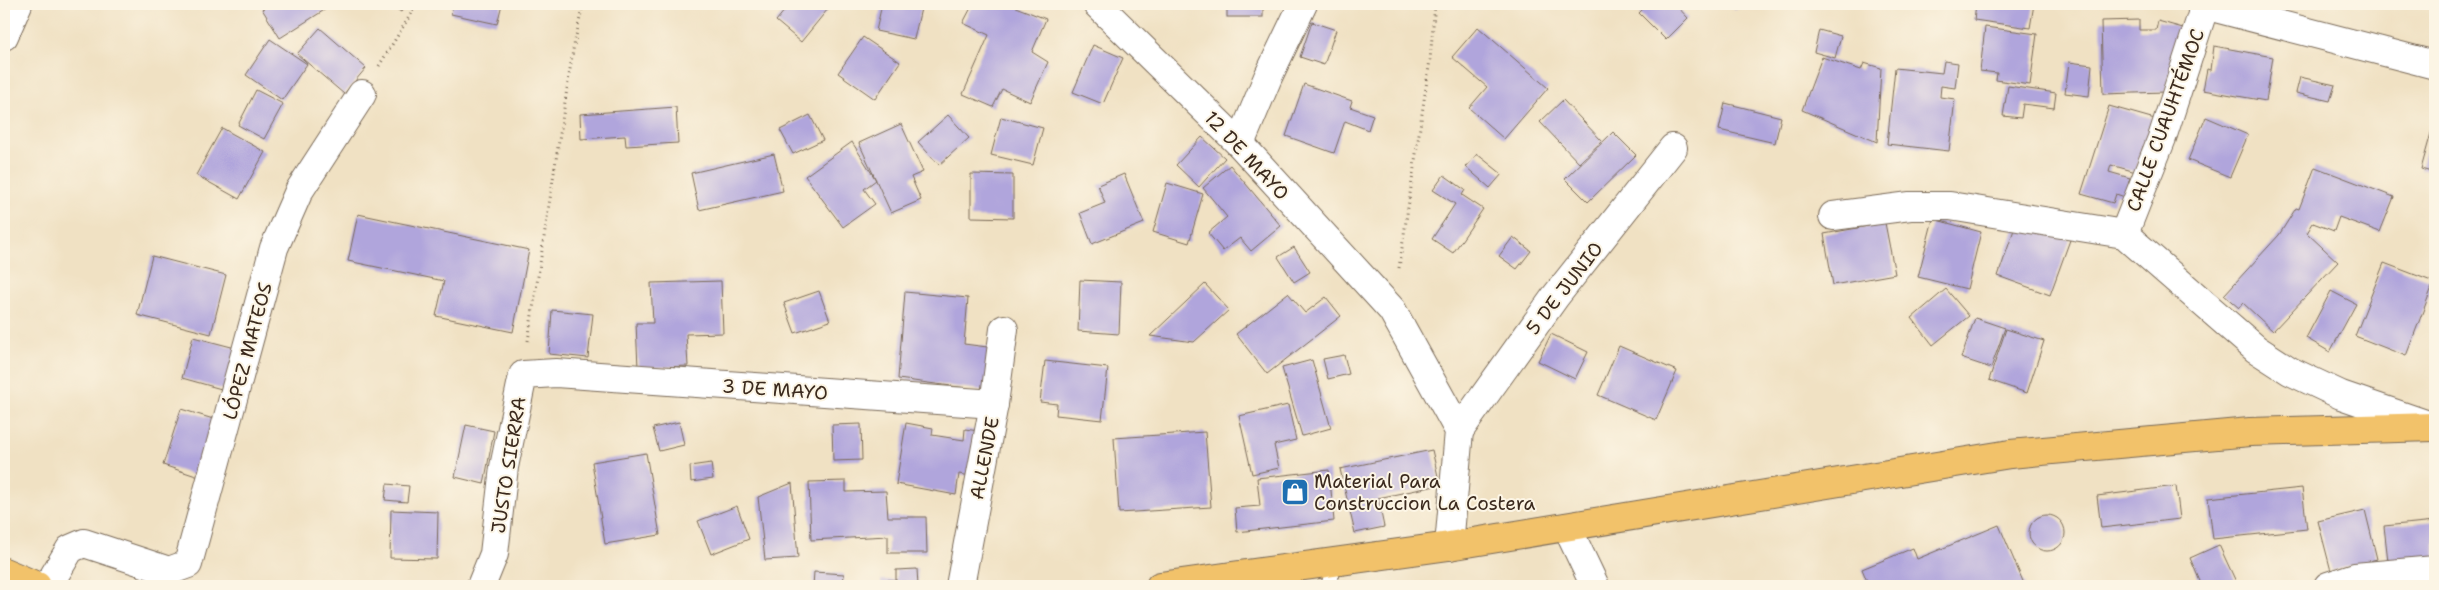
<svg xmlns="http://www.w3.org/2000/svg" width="2439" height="590" font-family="'Shantell Sans',sans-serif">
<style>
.building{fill:#b0a5dc}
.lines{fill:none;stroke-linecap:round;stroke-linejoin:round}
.service-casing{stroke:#7a6a58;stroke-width:16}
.minor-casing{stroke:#7a6a58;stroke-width:30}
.trunk-casing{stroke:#7a6a58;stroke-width:30}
.path{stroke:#7a6a58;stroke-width:3;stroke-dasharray:1 4;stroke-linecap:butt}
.service{stroke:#fff;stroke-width:14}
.minor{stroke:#fff;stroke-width:28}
.trunk{stroke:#f2c26a;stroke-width:28}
.labels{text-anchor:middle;stroke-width:4;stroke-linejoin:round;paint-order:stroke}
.street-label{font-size:19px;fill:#3b2a1e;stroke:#fcf5e5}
.poi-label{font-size:19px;fill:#3b2a1e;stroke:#fcf5e5;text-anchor:start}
</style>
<rect width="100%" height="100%" fill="#fcf5e5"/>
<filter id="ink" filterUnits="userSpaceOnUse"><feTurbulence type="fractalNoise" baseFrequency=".02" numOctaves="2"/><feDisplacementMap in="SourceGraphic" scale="10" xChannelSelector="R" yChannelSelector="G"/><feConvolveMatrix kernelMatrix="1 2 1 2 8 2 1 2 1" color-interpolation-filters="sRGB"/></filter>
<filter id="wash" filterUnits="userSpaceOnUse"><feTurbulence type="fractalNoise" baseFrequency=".0096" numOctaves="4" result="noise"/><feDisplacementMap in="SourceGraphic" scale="20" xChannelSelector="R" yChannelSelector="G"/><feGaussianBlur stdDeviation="1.12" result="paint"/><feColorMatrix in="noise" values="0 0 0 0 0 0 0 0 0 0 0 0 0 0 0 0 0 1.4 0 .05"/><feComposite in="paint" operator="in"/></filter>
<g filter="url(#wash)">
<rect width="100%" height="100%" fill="#f0e1c3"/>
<g id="blocks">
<!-- building -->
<g class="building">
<path d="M271,4H334L280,38L262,9Z"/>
<path d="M389,4H406L401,12Z"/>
<path d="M453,4H502L497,24L451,14Z"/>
<path d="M790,4H832L801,42L776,21Z"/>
<path d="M882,4H922L914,39L876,31Z"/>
<path d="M973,4L989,8L991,4H1014L1013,6L1046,19L1032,52L1048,62L1030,102L1002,89L993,107L963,94L989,35L963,23Z"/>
<rect x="1227" y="4" width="36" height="13"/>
<path d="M1648,4H1675L1688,18L1666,40L1639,13Z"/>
<path d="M1734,4H1759V5L1734,9Z"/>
<path d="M1976,4H2034L2030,28L1974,20Z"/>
<path d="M2139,20V30H2156L2158,21L2183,28L2165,92L2103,94L2101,21Z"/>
<path d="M1312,22L1336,30L1324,65L1300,57Z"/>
<path d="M1478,27L1548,88L1504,139L1469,108L1487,87L1452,57Z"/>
<path d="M1985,27L2037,34L2030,85L1996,80L1997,73L1980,71Z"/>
<path d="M320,28L366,68L344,94L297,54Z"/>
<path d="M1819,30L1841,36L1835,58L1814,52Z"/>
<path d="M863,37L900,62L875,99L838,73Z"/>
<path d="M270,39L307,64L282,100L246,75Z"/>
<path d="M1093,45L1123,58L1103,104L1073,92Z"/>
<path d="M2214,46L2273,57L2266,101L2203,90L2207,69L2211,70Z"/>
<path d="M1822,57L1861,70L1864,63L1881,68L1877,142L1802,110Z"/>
<path d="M1944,61L1958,63L1955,88L1941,86L1940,97L1955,99L1949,151L1887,144L1895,68L1942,73Z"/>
<path d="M2069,62L2092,65L2089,96L2065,93Z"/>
<path d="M2300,77L2335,85L2330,101L2296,93Z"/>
<path d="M1304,84L1352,101L1350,107L1373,115L1368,130L1345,121L1334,153L1286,136Z"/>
<path d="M2008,86L2056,93L2054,108L2023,104L2021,118L2003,116Z"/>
<path d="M256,90L283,104L264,139L238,125Z"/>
<path d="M1563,100L1602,141L1579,163L1540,122Z"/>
<path d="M1725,103L1781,117L1775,143L1719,130Z"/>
<path d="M2109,106L2162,121L2154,149L2143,146L2136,172L2111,165L2109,172L2130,178L2125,197L2116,194L2113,203L2081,194Z"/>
<path d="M676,107L678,143L626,146L625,136L581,139L580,114Z"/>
<path d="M810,115L823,140L793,154L780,130Z"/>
<path d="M948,115L969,138L939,165L918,142Z"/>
<path d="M1001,117L1043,128L1033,165L991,155Z"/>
<path d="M2206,117L2248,135L2230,177L2188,160Z"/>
<path d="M2435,119V173L2421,169Z"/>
<path d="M901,124L923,172L911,177L921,200L891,213L859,143Z"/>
<path d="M222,128L265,152L239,199L196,175Z"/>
<path d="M1613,132L1636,155L1588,202L1565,179Z"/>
<path d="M1202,137L1225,158L1199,187L1176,165Z"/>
<path d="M852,142L876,180L864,189L875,204L843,227L805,176Z"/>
<path d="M774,154L783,191L699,210L691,173Z"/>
<path d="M1477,154L1502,174L1490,188L1466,167Z"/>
<path d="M1230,165L1281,226L1251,251L1240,238L1223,251L1208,233L1227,217L1203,188Z"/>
<path d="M2315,167L2394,197L2380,232L2339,217L2334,231L2313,223L2307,233L2338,262L2273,331L2243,303L2239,308L2224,295L2279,235L2296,208L2299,209Z"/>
<path d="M971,174L1013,175V218L971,217Z"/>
<path d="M1124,174L1144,223L1092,244L1080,213L1105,203L1098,185Z"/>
<path d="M1444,175L1465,190L1462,195L1483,209L1453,253L1432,239L1455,204L1433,190Z"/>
<path d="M1167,183L1203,194L1189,243L1153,232Z"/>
<path d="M358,214L529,250L513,332L436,316L444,281L348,261Z"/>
<path d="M1933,219L1981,232L1967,289L1918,277Z"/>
<path d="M2017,221L2070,240L2050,295L1998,276Z"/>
<path d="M1885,223L1895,274L1833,285L1824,234Z"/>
<path d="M1513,237L1531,251L1517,269L1499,256Z"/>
<path d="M1294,247L1310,272L1294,282L1278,257Z"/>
<path d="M152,256L226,275L211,334L137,315Z"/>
<path d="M2384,263L2434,282L2406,356L2355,336Z"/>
<path d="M1080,280L1121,282L1119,334L1078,331Z"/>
<path d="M721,281L723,333L686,334L688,366L638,368L636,323H653L651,283Z"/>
<path d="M1205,284L1229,310L1194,342L1150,336Z"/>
<path d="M1946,289L1969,316L1933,345L1912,318Z"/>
<path d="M819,291L830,321L795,333L784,303Z"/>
<path d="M2331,291L2356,304L2330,352L2306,338Z"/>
<path d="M905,292L968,298L964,344L995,348L989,391L898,379Z"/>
<path d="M1288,293L1305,313L1326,297L1341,316L1267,374L1236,334Z"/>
<path d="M552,310L593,314L588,358L549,354Z"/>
<path d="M1975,318L2005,328L1991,368L1961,358Z"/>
<path d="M2006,329L2044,341L2027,393L1989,380Z"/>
<path d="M1551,334L1588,352L1575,379L1538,361Z"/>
<path d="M193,337L243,350L232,392L182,378Z"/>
<path d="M1619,346L1677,371L1656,420L1598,395Z"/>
<path d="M1344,355L1349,374L1328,379L1323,359Z"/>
<path d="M1312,360L1331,428L1302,436L1282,368Z"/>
<path d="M1045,361L1108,368L1102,420L1056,415L1057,404L1040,402Z"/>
<path d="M1288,405L1296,440L1274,445L1279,468L1252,474L1239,416Z"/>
<path d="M181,409L226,423L208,480L163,465Z"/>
<path d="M679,422L684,445L659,451L653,428Z"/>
<path d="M906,423L933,428L932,435L964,440L965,429L985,432L977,477L959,474L956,495L896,484Z"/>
<path d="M861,424L862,460L833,461L832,425Z"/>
<path d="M466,425L494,431L484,484L455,477Z"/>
<path d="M1205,432L1211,507L1119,513L1114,438Z"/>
<path d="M1432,450L1440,485L1378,498L1384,527L1355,533L1340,469Z"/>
<path d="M646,453L660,535L605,544L592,462Z"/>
<path d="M711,463L713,479L691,482L690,466Z"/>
<path d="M1329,470L1334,521L1237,532L1235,508L1260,506L1257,478Z"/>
<path d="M846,481V492L886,491L888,517H926L927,553H888V536L811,540L809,482Z"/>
<path d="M792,483L798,558L765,560L758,497Z"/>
<path d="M387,484L409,486L407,502L385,500Z"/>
<path d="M2176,486L2180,519L2101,528L2097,496Z"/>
<path d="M2302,488L2307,529L2213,539L2208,498Z"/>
<path d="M737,506L749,539L711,554L698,521Z"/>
<path d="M391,510L438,512L437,559L390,558Z"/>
<path d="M2365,510L2377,559L2331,571L2318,521Z"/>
<circle cx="2047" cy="533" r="18"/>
<path d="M2435,521V565L2389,570L2384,526Z"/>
<path d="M1999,525L2025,586H1869L1862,569L1913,548L1917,559Z"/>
<path d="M2219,545L2238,586H2202L2190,558Z"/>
<path d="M917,569L918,586H881V580H896V570Z"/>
<path d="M814,572L844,574L843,586H813Z"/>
<path d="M1494,582V586H1458V585Z"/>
</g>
</g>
</g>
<g filter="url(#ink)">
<use href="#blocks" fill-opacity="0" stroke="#7a6a58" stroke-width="1"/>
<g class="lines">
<!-- service casing -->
<g class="service-casing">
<path id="service" d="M1328,586L1335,562"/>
</g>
<!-- minor casing -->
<g class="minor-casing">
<g id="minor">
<path d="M1097,4L1240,144L1392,310L1459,431L1449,546"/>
<path d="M2200,4L2435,65"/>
<path d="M4,36L18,4"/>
<path d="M1240,144L1268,77L1303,4"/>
<path d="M1833,216L1910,206H1950L2124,234L2256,349L2290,371L2341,395L2434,427"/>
<path d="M2124,234L2162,138L2205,5"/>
<path d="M1459,431L1555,297L1673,148"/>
<path d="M1567,527L1595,586"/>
<path d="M48,586L70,549L84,543L169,571L188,564L274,248L299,191L362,94"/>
<path d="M481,586L494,554L504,467L523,375L556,373L994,404"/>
<path d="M960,586L994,404L1004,329"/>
<path d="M2328,586L2355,577L2435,570"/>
</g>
</g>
<!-- trunk casing -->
<g class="trunk-casing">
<g id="trunk">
<path d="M4,572L37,586"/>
<path d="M1160,586L1449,546L2010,454L2250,432L2435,427"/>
</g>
</g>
<!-- path -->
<g class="path">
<path d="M379,66L417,4"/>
<path d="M1399,268L1430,60L1435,4"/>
<path d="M528,341L573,50L583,4"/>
</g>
<!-- service -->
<use href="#service" class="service"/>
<!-- minor -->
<use href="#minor" class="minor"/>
<!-- trunk -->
<use href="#trunk" class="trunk"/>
</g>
</g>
<!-- icons -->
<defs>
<g id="shop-square" transform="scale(1.4375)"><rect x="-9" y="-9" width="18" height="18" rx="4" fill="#1f6fb2" stroke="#fcf5e5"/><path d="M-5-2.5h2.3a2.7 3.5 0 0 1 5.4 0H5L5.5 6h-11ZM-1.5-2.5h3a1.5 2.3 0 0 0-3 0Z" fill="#fff"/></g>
</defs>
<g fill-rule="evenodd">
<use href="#shop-square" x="1295" y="492"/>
</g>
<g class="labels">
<!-- street labels -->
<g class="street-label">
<text transform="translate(2165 120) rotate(-70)" y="7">CALLE CUAUHTÉMOC</text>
<text transform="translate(1247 155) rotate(47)" y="7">12 DE MAYO</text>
<text transform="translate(1564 288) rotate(-52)" y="7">5 DE JUNIO</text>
<text transform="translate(247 351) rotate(-75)" y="7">LÓPEZ MATEOS</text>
<text transform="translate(775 389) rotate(4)" y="7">3 DE MAYO</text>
<text transform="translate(984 458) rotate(-79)" y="7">ALLENDE</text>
<text transform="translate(508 465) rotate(-81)" y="7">JUSTO SIERRA</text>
</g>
<!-- poi labels -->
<g class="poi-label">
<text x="1314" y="488">Material Para<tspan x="1314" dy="22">Construccion La Costera</tspan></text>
</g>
</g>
<!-- margin -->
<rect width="2439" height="590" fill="none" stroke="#fcf5e5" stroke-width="20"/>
</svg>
